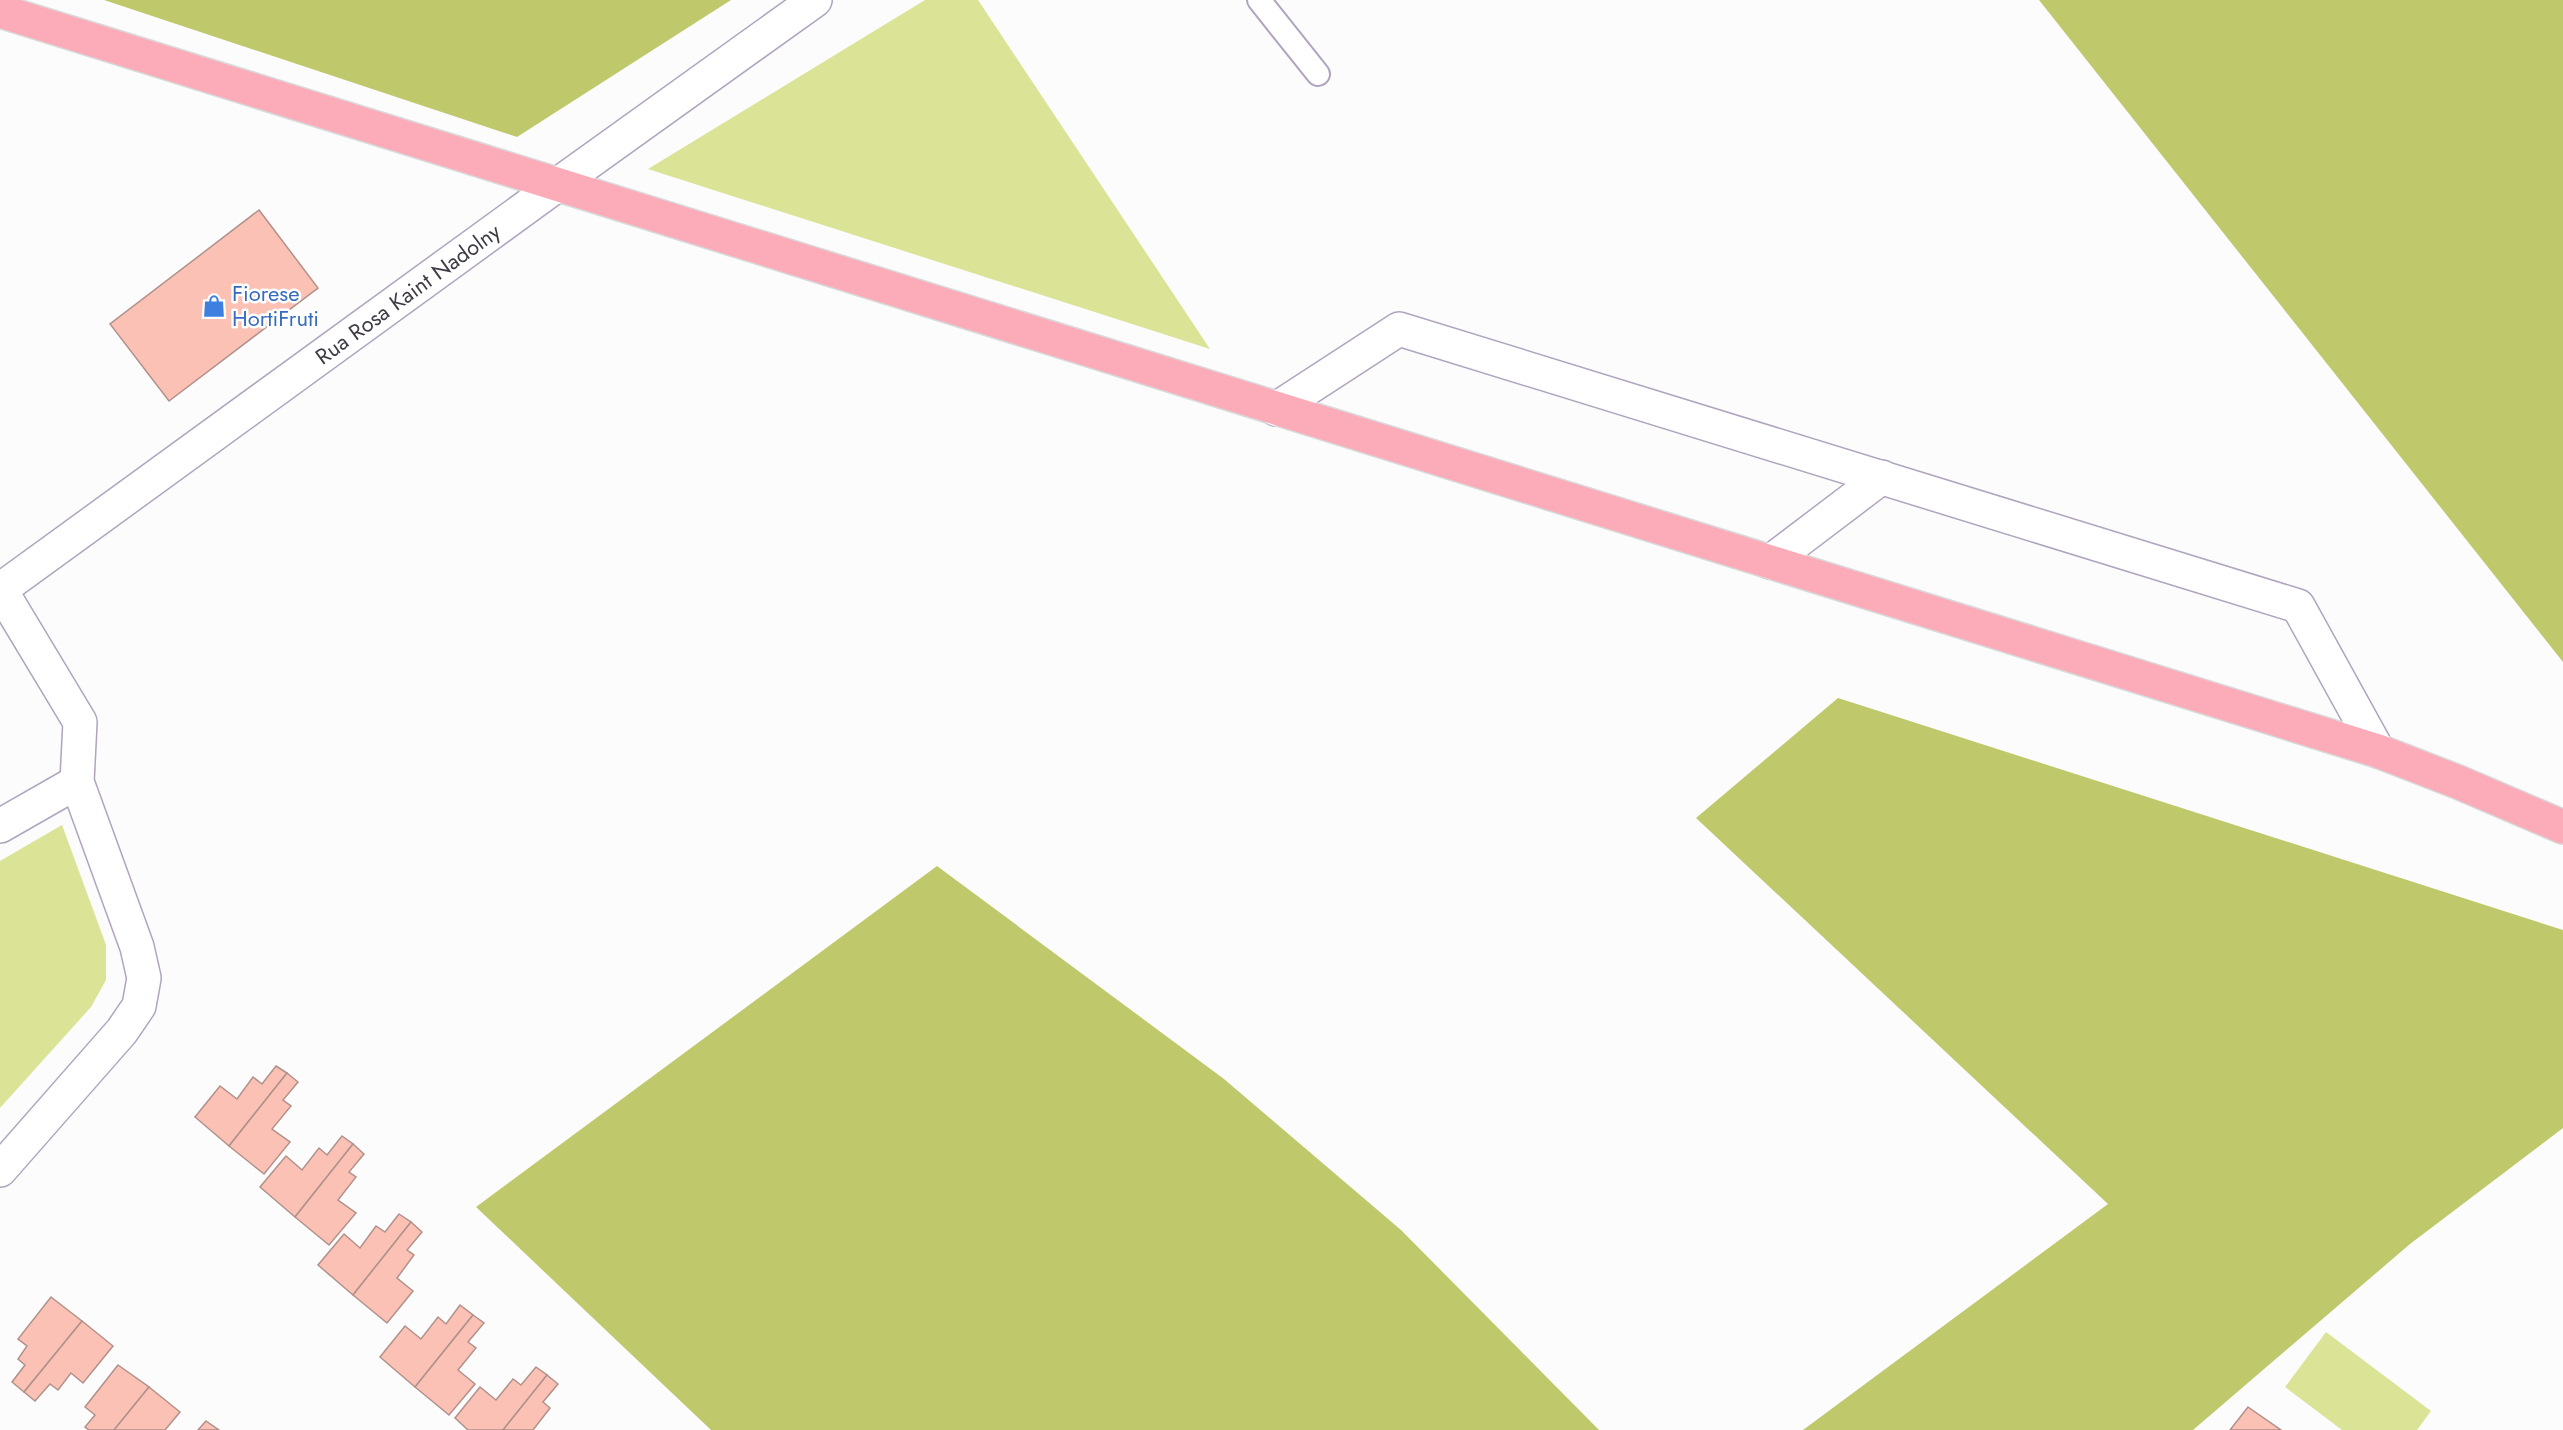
<svg xmlns="http://www.w3.org/2000/svg" width="2563" height="1430" font-family="Jost,sans-serif">
<style>
.green{fill:#dbe396}
.forest{fill:#c0c86c}
.building{fill:#fcc1b5;stroke:#b0918b;stroke-width:1.5}
.lines{fill:none;stroke-linecap:round;stroke-linejoin:round}
.service-casing{stroke:#b0a4be;stroke-width:26}
.minor-casing{stroke:#b0a4be;stroke-width:36}
.primary-casing{stroke:#d9d8da;stroke-width:36}
.service{stroke:#fff;stroke-width:22}
.minor{stroke:#fff;stroke-width:33}
.primary{stroke:#fcacb8;stroke-width:33}
.labels{text-anchor:middle;stroke-width:5;stroke-linejoin:round;paint-order:stroke}
.shop-label{font-size:22px;fill:#366cbe;stroke:#fff;text-anchor:start}
.street-label{font-size:22px;fill:#3f3a45;stroke:#fff}
</style>
<rect width="100%" height="100%" fill="#fcfcfc"/>
<!-- green -->
<g class="green">
<path d="M925,0H978L1210,349L648,169Z"/>
<path d="M62,825L106,945V980L91,1007L0,1108V861Z"/>
<path d="M2326,1332L2431,1411L2417,1430H2342L2285,1387Z"/>
</g>
<!-- forest -->
<g class="forest">
<path d="M104,0H731L517,137Z"/>
<path d="M2039,0H2563V662Z"/>
<path d="M1838,698L2563,930V1128L2410,1244L2193,1430H1803L2108,1204L1696,818Z"/>
<path d="M937,866L1224,1079L1401,1230L1599,1430H711L476,1207Z"/>
</g>
<!-- building -->
<g class="building">
<path d="M259,210L318,288L169,401L110,324Z"/>
<path d="M276,1066L287,1073L229,1146L195,1117L220,1086L237,1099L253,1077L262,1084Z"/>
<path d="M287,1073L298,1082L283,1100L291,1106L272,1129L290,1142L264,1174L229,1146Z"/>
<path d="M342,1136L353,1144L295,1217L260,1187L286,1156L302,1170L319,1148L327,1155Z"/>
<path d="M353,1144L364,1154L349,1172L356,1177L338,1200L356,1213L329,1245L295,1217Z"/>
<path d="M399,1214L411,1222L353,1295L318,1265L344,1234L360,1248L376,1226L385,1232Z"/>
<path d="M411,1222L422,1232L407,1250L414,1255L397,1278L413,1291L387,1323L353,1295Z"/>
<path d="M51,1297L82,1321L24,1392L12,1382L25,1365L18,1359L27,1346L18,1339Z"/>
<path d="M460,1305L473,1315L415,1387L380,1357L405,1326L421,1339L438,1317L446,1324Z"/>
<path d="M473,1315L484,1323L468,1342L476,1348L458,1370L475,1384L449,1415L415,1387Z"/>
<path d="M82,1321L113,1346L83,1383L71,1373L58,1390L50,1384L35,1401L24,1392Z"/>
<path d="M118,1365L149,1387L114,1430H89L85,1427L95,1415L85,1407Z"/>
<path d="M536,1367L547,1375L503,1430H468L455,1418L480,1387L496,1400L513,1379L521,1385Z"/>
<path d="M547,1375L558,1384L543,1402L550,1408L533,1430H503Z"/>
<path d="M149,1387L180,1412L165,1430H114Z"/>
<path d="M2248,1407L2281,1430H2230Z"/>
<path d="M206,1421L219,1430H198Z"/>
</g>
<g class="lines">
<!-- service casing -->
<g class="service-casing">
<path id="service" d="M1259,0L1318,74"/>
</g>
<!-- minor casing -->
<g class="minor-casing">
<g id="minor">
<path d="M1276,409L1399,329L2298,606L2378,751"/>
<path d="M1770,562L1882,477"/>
<path d="M0,589L80,722L77,782L137,947L144,978L139,1006L122,1031L0,1170"/>
<path id="s1" d="M0,590L557,185L815,0"/>
<path d="M0,826L77,782"/>
</g>
</g>
<!-- primary casing -->
<g class="primary-casing">
<path id="primary" d="M0,11L2378,751L2458,782L2563,827"/>
</g>
<!-- service -->
<use href="#service" class="service"/>
<!-- minor -->
<use href="#minor" class="minor"/>
<!-- primary -->
<use href="#primary" class="primary"/>
</g>
<!-- icons -->
<defs>
<g id="shop-bare" transform="scale(1.8)"><path d="M-5-2.5h2.3a2.7 3.5 0 0 1 5.4 0H5L5.5 6h-11ZM-1.5-2.5h3a1.5 2.3 0 0 0-3 0Z" fill="#3f7fe0" stroke="#fff" stroke-width="2.5" paint-order="stroke"/></g>
</defs>
<g fill-rule="evenodd">
<use href="#shop-bare" x="214" y="306"/>
</g>
<g class="labels">
<!-- shop labels -->
<g class="shop-label">
<text x="232" y="301">Fiorese<tspan x="232" dy="25">HortiFruti</tspan></text>
</g>
<!-- street labels -->
<g class="street-label">
<text dy="8" stroke="none"><textPath href="#s1" startOffset="504">Rua Rosa Kaint Nadolny</textPath></text>
</g>
</g>
</svg>
